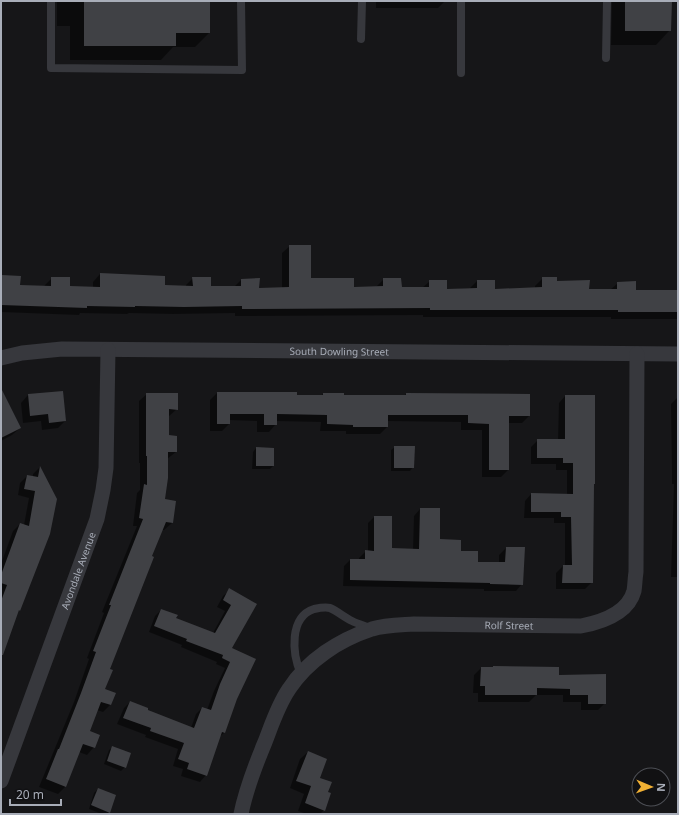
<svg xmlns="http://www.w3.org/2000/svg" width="679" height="815" font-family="'Noto Sans',sans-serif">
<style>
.shadow{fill:#0007}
.building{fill:#404145}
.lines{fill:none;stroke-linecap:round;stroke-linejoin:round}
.service{stroke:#37383d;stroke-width:8}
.minor{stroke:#37383d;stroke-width:15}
.labels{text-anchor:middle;stroke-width:3;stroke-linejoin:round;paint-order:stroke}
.street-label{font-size:10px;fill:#a8adb8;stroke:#111113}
</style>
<rect width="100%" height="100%" fill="#161618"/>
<!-- shadow -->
<g class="shadow">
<path d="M57,1H209V33L195,47H173L161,60H70V26H57Z"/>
<path d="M376,1H504L444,2L438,8H376Z"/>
<path d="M612,1H671L670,30L656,45H611Z"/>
<path d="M290,246L310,279L353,288L376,287L384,279L401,288H422L430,281L446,290L470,288L477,281L494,290L535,288V286L543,278L588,290H610L618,283L635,292L677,291L678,287V319H611V317H423V315L235,316V313L173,314L129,313L127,314L80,313L79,315L1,312V278L3,276L19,286L44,287L45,285L52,278L69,287L93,288V282L100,274L164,286L186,287V285L193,278L210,287H234L241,280L258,289L282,288V253Z"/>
<path d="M217,393L296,396H321L323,394L343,396H404L406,394L529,416L522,423H508V470L501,477H482V430H461V422L387,421V427L380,434H346V431H320L321,422L276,421V424L269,432H257V421L229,420V424L222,431H210V400Z"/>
<path d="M147,394L177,409L168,417V436L176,452L167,459L164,500L172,523L164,530H161L108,670L104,689L110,705L103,712L97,710L89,732L94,747L87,755L79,752L65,787L58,794L39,787L74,702L89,659L87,658L104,613L102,612L137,526H133L137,493L140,490V463H139V401Z"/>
<path d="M28,395L65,421L58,428L42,430L41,421L23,423L21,403Z"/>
<path d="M565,396L593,485L592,582L585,589H556V573L563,566H565V523H554V518H524L525,501L531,494H567V470H556V464H531V447L538,440H558L559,403Z"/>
<path d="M678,397V577H671L674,484H672V471L671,404Z"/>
<path d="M1,405L20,428L12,435L1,441Z"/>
<path d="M395,447L413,467L410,471H391V450Z"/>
<path d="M256,448L273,466L270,469H252L253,452Z"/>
<path d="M40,467L56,499L19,610L17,613L1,656V560L2,561L13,531L20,524L24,525L29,498L18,495L20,483L27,476L33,477V474Z"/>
<path d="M420,509L439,540L477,563H499V555L506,548L522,584L516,591H484V589L343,586L344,566L350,560H359V558L366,551H368V523L374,517L391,549L413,550L414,516Z"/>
<path d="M230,590L256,605L231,648L236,699L224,733L218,738L206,775L200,782L181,776L183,769L173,766L178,749L145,737L146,735L117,724L124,708L130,702L146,711L191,728L196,714L202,708L207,710L214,691L225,668L216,664L217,662L181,647L182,645L149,632L155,616L161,610L175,619L213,633L225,611L217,607L223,596Z"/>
<path d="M481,668L558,676L605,703L598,710H581V702H563V695H536L529,702H478V693H473L474,675Z"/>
<path d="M113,747L125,767L121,771L104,764L109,750Z"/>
<path d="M308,752L327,793L324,810L320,814H307L298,811L304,794L290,788L300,759Z"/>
<path d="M98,789L109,812L107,814H102L89,809L94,793Z"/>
</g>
<!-- building -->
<g class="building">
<path d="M84,1H210V33H176V46H84Z"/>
<path d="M625,1H672L671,31H625Z"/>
<path d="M289,245H311V278H354V287L383,286V278H401L402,287H429V280H447V289L477,288V280H495V289L542,287V277H557V281L590,280L589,289H617V282L636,281V290H678V312H618V310H430V308L242,309V306L184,307L135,306V307L87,306V308L1,305L2,275L21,276L20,285L51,286V277H70V286L100,287V273L165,276V285L193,286L192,277H211V286H241V279L260,278L259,288L289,287Z"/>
<path d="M1,388L21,428L1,438Z"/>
<path d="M63,391L66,421L49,423L48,414L30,416L28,394Z"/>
<path d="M217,392H297V395H323V393H344V395H406V393L530,394V416H509V470H489V424L468,423V415H388V427H353V425L327,424V415L277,414V425H264V414H230V424H217Z"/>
<path d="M146,393H178V410L169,409V435L177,436V452H168V478L165,499L176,501L173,523L166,522L152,556L154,557L110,669L113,670L105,689L116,693L111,705L101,702L90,731L100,735L95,748L83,744L66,787L46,779L58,749H59L81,693L96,652L93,651L111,605H109L143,519L139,518L144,484L147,485V456H146Z"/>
<path d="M565,395H595V484H594L593,583H562L563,565H572L571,517H561V512H531V493L573,494V463H563V458H537V439H565Z"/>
<path d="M394,446H415L414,468H394Z"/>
<path d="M256,447L274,448V466H256Z"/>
<path d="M40,466L57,499L50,534L20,611L19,610L3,655H1V601L7,585L1,583V575L20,523L29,526L35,491L24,489L27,475L38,477Z"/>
<path d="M420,508H440V539L461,540V551H478V562H505L506,547H525L523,585L490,584V583L350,580V559H365V550L374,551V516H392V548L419,549Z"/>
<path d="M229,588L257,604L232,648L256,659L237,699L225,733L222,732L207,776L187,769L189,763L178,759L184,743L150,731L151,728L123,718L130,701L148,708V710L194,728L202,707L211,710L220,684L230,662L222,658L223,655L186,641L187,639L154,626L161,609L178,615L176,618L215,633L231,605L223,600Z"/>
<path d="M493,666L559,667V675L606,674V704H588V695H570V689L537,688V695H485V686H480L481,667H493Z"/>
<path d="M112,746L131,753L126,768L107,761Z"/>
<path d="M308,751L327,759L320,778L332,782L328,792L331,793L325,811L305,803L311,786L296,781Z"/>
<path d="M98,788L116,795L110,813L91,805Z"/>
</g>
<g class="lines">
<!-- service -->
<g class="service">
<path d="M51,1V68L242,70L241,1"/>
<path d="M461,1V73"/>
<path d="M361,39L362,1"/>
<path d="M606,58L607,1"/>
<path d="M301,674C292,654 289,617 314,609C319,608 326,607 330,608C337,611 344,617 352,621C358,624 365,626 372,629"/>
</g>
<!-- minor -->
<g class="minor">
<path id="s1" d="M1,358L22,353L62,349L678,354"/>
<path id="s2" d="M1,781L97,519L103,490L106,468L108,350"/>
<path id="s3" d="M241,814C246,789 255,766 265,742C272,724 278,705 289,689C308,660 339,640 372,629C385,625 400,625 414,624L581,626C602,622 628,613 634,591C635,585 635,578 636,572L637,354"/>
</g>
</g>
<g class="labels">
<!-- street labels -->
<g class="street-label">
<text dy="4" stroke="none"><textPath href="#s1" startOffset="339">South Dowling Street</textPath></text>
<text dy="4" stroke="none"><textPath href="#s2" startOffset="224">Avondale Avenue</textPath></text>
<text dy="4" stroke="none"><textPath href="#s3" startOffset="376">Rolf Street</textPath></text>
</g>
</g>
<!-- border -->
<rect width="679" height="815" fill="none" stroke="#a8adb8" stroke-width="4"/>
<!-- north arrow -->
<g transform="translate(651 787) rotate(92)"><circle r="19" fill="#111113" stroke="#4d4f55"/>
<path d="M0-3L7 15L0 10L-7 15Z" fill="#f2b134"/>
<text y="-6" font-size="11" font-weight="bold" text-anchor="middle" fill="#a8adb8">N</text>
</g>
<!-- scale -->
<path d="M10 799v6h51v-6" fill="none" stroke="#a8adb8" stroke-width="2"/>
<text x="16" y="799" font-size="12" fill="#a8adb8" stroke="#111113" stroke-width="3" paint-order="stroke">20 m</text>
</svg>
